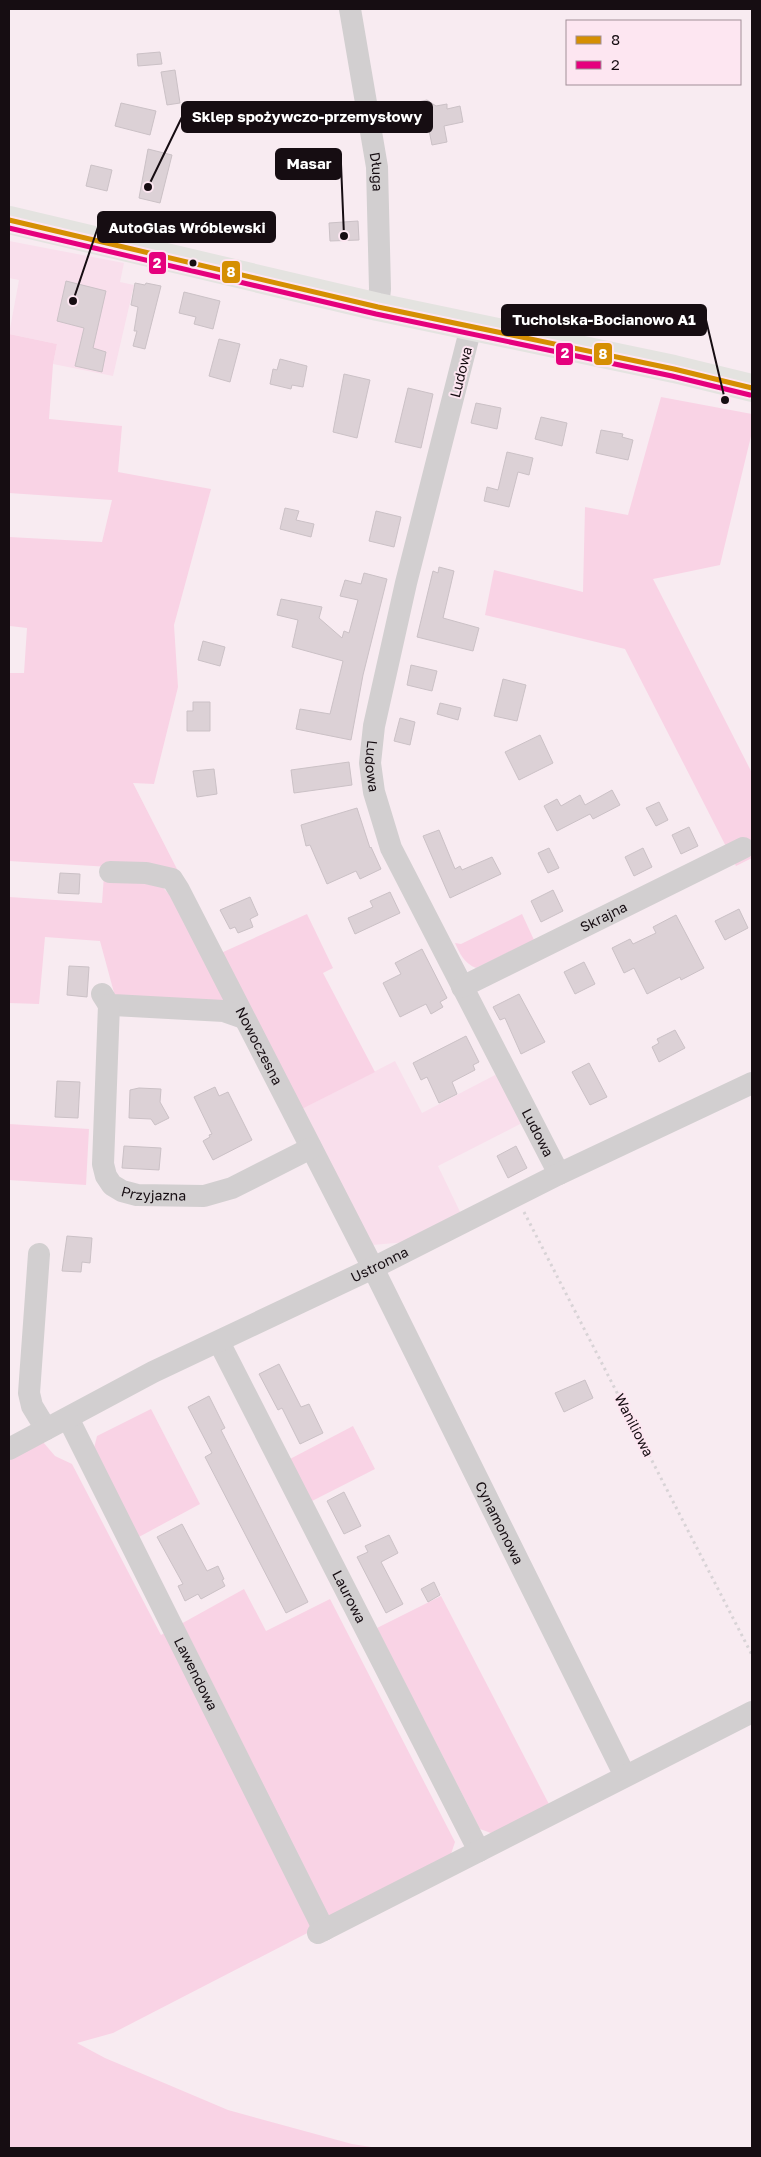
<svg xmlns="http://www.w3.org/2000/svg" width="761" height="2157" font-family="'Golos Text',sans-serif">
<style>
.built{fill:#f9dfec}
.green{fill:#f9d3e5}
.building{fill:#dcd1d6;stroke:#cbc1c6}
.lines{fill:none;stroke-linecap:round;stroke-linejoin:round}
.path{stroke:#d8d3d6;stroke-width:3;stroke-dasharray:2.5 4;stroke-linecap:butt}
.minor{stroke:#d2cfd0;stroke-width:22}
.major{stroke:#e4e3e0;stroke-width:28}
.bus-1-casing{stroke:#fde6f1;stroke-width:9}
.bus-2-casing{stroke:#fde6f1;stroke-width:9}
.bus-1{stroke:#d58f03;stroke-width:5}
.bus-2{stroke:#e5007d;stroke-width:5}
.bus-dot{fill:#160d12;stroke:#fde6f1;stroke-width:2}
.labels{text-anchor:middle;stroke-width:4;stroke-linejoin:round;paint-order:stroke}
.street-label{font-size:14px;fill:#160d12;stroke:#fde6f1}
.leader{fill:none;stroke:#160d12;stroke-width:2}
.callout-dot{fill:#160d12;stroke:#fde6f1;stroke-width:2}
.callout{fill:#160d12;stroke:#160d12;stroke-width:2}
.callout-label{font-size:15px;text-anchor:middle;font-weight:bold;fill:#fff}
.line-badge{stroke:#fde6f1;stroke-width:2}
.badge-label{font-size:14px;text-anchor:middle;font-weight:bold;fill:#fff}
</style>
<rect width="100%" height="100%" fill="#f8ebf1"/>
<!-- built -->
<g class="built">
<path d="M9,241L124,263L120,282L134,285L113,376L53,364L57,344L9,334L19,280L9,278Z"/>
<path d="M395,1061L422,1113L497,1074L522,1123L438,1166L462,1216L407,1242L372,1245L302,1109Z"/>
</g>
<!-- green -->
<g class="green">
<path d="M9,334L57,344L53,364L49,419L122,426L118,472L211,489L174,625L178,687L154,784L133,783L178,871L9,861L10,731H9V673H24L27,628L10,626L9,537L102,542L112,500L9,493Z"/>
<path d="M661,397L752,414V432L720,565L653,579L752,773V858L736,866L625,649L485,615L494,570L583,592L585,507L628,515Z"/>
<path d="M104,875C115,876 141,875 150,879C180,890 216,975 230,1004L116,1000L100,941L45,937L39,1004L9,1003V897L102,903Z"/>
<path d="M307,914L333,968L323,973L375,1072L302,1109L221,953Z"/>
<path d="M522,914L534,940L476,968C464,963 460,954 455,943L461,944Z"/>
<path d="M9,1124L89,1129L86,1185L9,1180Z"/>
<path d="M151,1409L200,1504L137,1538L93,1452L97,1436Z"/>
<path d="M353,1426L375,1469L312,1501L290,1459Z"/>
<path d="M43,1442L55,1456L72,1464L161,1635L244,1589L266,1631L330,1599L455,1842L449,1860L113,2033L77,2043L105,2058L228,2110L352,2144L378,2148H9V1460Z"/>
<path d="M441,1596L552,1810L499,1836L480,1829L377,1628Z"/>
</g>
<!-- building -->
<g class="building">
<path d="M160,52L162,64L138,66L137,54Z"/>
<path d="M175,70L180,103L167,105L161,72Z"/>
<path d="M427,100L436,106L447,104V109L460,106L463,122L444,126L447,142L432,145L427,120L405,105Z"/>
<path d="M121,103L156,111L150,135L115,126Z"/>
<path d="M148,149L172,155L160,203L139,198Z"/>
<path d="M91,165L112,170L107,191L86,186Z"/>
<path d="M358,221L359,240L330,241L329,223Z"/>
<path d="M66,281L106,291L93,348L106,352L102,372L75,366L84,328L57,321Z"/>
<path d="M135,283L145,285L146,283L161,286L145,349L133,346L137,331H134L138,307L131,305Z"/>
<path d="M184,292L220,301L213,329L194,324L196,317L179,313Z"/>
<path d="M219,339L240,344L230,382L209,376Z"/>
<path d="M280,359L307,366L303,387L292,385L291,389L270,384L273,369L277,370Z"/>
<path d="M344,374L370,380L357,438L333,432Z"/>
<path d="M408,388L433,394L421,448L395,442Z"/>
<path d="M476,403L501,408L497,429L471,423Z"/>
<path d="M541,417L567,423L562,446L535,439Z"/>
<path d="M601,430L623,434L622,437L633,440L628,460L596,453Z"/>
<path d="M507,452L533,458L529,475L518,472L509,507L484,501L487,487L498,490Z"/>
<path d="M285,508L299,511L296,520L314,524L311,537L280,529Z"/>
<path d="M376,511L401,517L394,547L369,541Z"/>
<path d="M439,567L454,571L443,618L479,628L473,651L417,637L433,571L438,573Z"/>
<path d="M364,573L387,579L363,675L351,740L296,729L300,709L330,714L343,661L292,647L298,620L277,615L281,599L322,607L319,618L342,638L344,631L349,633L358,600L340,596L345,580L361,584Z"/>
<path d="M203,641L225,647L220,666L198,660Z"/>
<path d="M411,665L437,671L432,691L407,685Z"/>
<path d="M503,679L526,685L517,721L494,716Z"/>
<path d="M193,702H210V731H187V711H193Z"/>
<path d="M440,703L461,708L458,720L437,714Z"/>
<path d="M400,718L415,722L410,745L394,741Z"/>
<path d="M540,735L553,763L519,780L505,752Z"/>
<path d="M349,762L352,785L294,793L291,770Z"/>
<path d="M214,769L217,794L197,797L193,771Z"/>
<path d="M612,790L620,805L593,819L590,814L557,831L544,806L557,799L561,806L580,795L585,805Z"/>
<path d="M659,802L668,820L656,826L646,808Z"/>
<path d="M357,808L370,848L371,847L381,869L360,879L356,871L327,884L310,845L306,846L301,825Z"/>
<path d="M689,827L698,846L681,854L672,835Z"/>
<path d="M439,830L455,869L460,866L462,870L492,857L501,874L450,898L423,836Z"/>
<path d="M549,848L559,868L548,873L538,853Z"/>
<path d="M643,848L652,867L634,876L625,857Z"/>
<path d="M60,873L80,874L79,894L58,893Z"/>
<path d="M553,890L563,911L541,922L531,901Z"/>
<path d="M390,892L400,913L355,934L348,918L373,907L370,901Z"/>
<path d="M250,897L258,915L250,919L253,927L238,933L235,927L230,929L220,910Z"/>
<path d="M739,909L748,928L725,940L715,921Z"/>
<path d="M676,915L704,968L681,980L680,977L647,994L634,968L624,973L612,948L630,939L633,944L656,933L653,927Z"/>
<path d="M422,949L447,998L440,1002L443,1007L431,1014L426,1004L400,1017L383,983L401,974L395,963Z"/>
<path d="M584,962L595,984L575,994L564,972Z"/>
<path d="M69,966L89,967L87,997L67,995Z"/>
<path d="M519,994L545,1042L521,1054L505,1018L500,1020L493,1007Z"/>
<path d="M675,1030L685,1048L659,1062L652,1047L659,1043L657,1039Z"/>
<path d="M466,1036L479,1062L473,1065L475,1070L452,1082L457,1094L439,1103L427,1077L421,1080L413,1063Z"/>
<path d="M589,1063L607,1097L590,1105L572,1072Z"/>
<path d="M57,1081L80,1082L78,1118L55,1117Z"/>
<path d="M215,1087L219,1096L228,1092L252,1140L213,1160L203,1141L210,1137L209,1135L212,1134L194,1097Z"/>
<path d="M139,1088L161,1089L160,1102L169,1118L155,1125L151,1119L129,1118L130,1090Z"/>
<path d="M124,1146L161,1148L159,1170L122,1168Z"/>
<path d="M516,1146L527,1168L508,1178L497,1156Z"/>
<path d="M67,1236L92,1238L90,1263L82,1262L81,1272L62,1271Z"/>
<path d="M279,1364L301,1407L309,1404L323,1433L300,1444L282,1408L278,1410L259,1374Z"/>
<path d="M585,1380L593,1398L564,1412L555,1393Z"/>
<path d="M209,1396L225,1428L221,1430L308,1602L286,1613L205,1457L212,1453L188,1407Z"/>
<path d="M344,1492L361,1526L344,1534L327,1501Z"/>
<path d="M182,1524L207,1571L218,1566L224,1579L222,1580L225,1586L201,1599L198,1594L185,1601L178,1586L183,1584L157,1537Z"/>
<path d="M389,1535L398,1553L381,1562L403,1604L386,1613L357,1557L368,1552L365,1546Z"/>
<path d="M434,1582L440,1595L428,1602L421,1589Z"/>
</g>
<g class="lines">
<!-- path -->
<path class="path" d="M524,1212L752,1655"/>
<!-- minor -->
<g class="minor">
<path id="s1" d="M350,9L377,167L380,289L378,307"/>
<path id="s2" d="M471,327L406,583L374,726L370,763L374,792L391,848L559,1174"/>
<path id="s3" d="M110,872L146,873L172,879L179,890L373,1268L625,1776"/>
<path id="s4" d="M462,987L743,848"/>
<path d="M102,994L109,1005H113L224,1011L244,1018"/>
<path id="s5" d="M109,1005L103,1164L106,1176L112,1185L122,1191L137,1195L204,1196L232,1188L311,1148"/>
<path d="M39,1254L29,1393L32,1406L46,1429"/>
<path id="s6" d="M219,1342L479,1851"/>
<path id="s7" d="M68,1418L324,1930"/>
<path id="s8" d="M9,1449L153,1372L373,1268L559,1174L752,1083"/>
<path d="M318,1933L752,1712"/>
</g>
<!-- major -->
<path class="major" d="M9,220L378,307L674,369L752,388"/>
<!-- bus-1 casing -->
<g class="bus-1-casing">
<path id="bus-1" d="M9,220L378,307L674,369L752,388"/>
</g>
<!-- bus-2 casing -->
<g class="bus-2-casing">
<path id="bus-2" d="M9,228L376,314L672,376L750,395"/>
</g>
<!-- bus-1 -->
<use href="#bus-1" class="bus-1"/>
<!-- bus-2 -->
<use href="#bus-2" class="bus-2"/>
</g>
<!-- markers -->
<circle class="bus-dot" cx="193" cy="263" r="4.5"/>
<g class="labels">
<!-- street labels -->
<g class="street-label">
<text dy="5" stroke="none"><textPath href="#s1" startOffset="165">Długa</textPath></text>
<text transform="translate(461 372) rotate(-76)" y="5">Ludowa</text>
<text dy="5" stroke="none"><textPath href="#s2" startOffset="451">Ludowa</textPath></text>
<text dy="5" stroke="none"><textPath href="#s4" startOffset="158">Skrajna</textPath></text>
<text dy="5" stroke="none"><textPath href="#s3" startOffset="251">Nowoczesna</textPath></text>
<text dy="5" stroke="none"><textPath href="#s2" startOffset="856">Ludowa</textPath></text>
<text dy="5" stroke="none"><textPath href="#s5" startOffset="226">Przyjazna</textPath></text>
<text dy="5" stroke="none"><textPath href="#s8" startOffset="414">Ustronna</textPath></text>
<text transform="translate(634 1425) rotate(63)" y="5">Waniliowa</text>
<text dy="5" stroke="none"><textPath href="#s3" startOffset="785">Cynamonowa</textPath></text>
<text dy="5" stroke="none"><textPath href="#s6" startOffset="286">Laurowa</textPath></text>
<text dy="5" stroke="none"><textPath href="#s7" startOffset="286">Lawendowa</textPath></text>
</g>
</g>
<!-- callouts -->
<path class="leader" d="M148 187L182 117M344 236L341 164M73 301L98 227M725 400L706 320"/>
<g class="callout-dot">
<circle cx="148" cy="187" r="5"/>
<circle cx="344" cy="236" r="5"/>
<circle cx="73" cy="301" r="5"/>
<circle cx="725" cy="400" r="5"/>
</g>
<g class="callout">
<rect x="182" y="102" width="250" height="30" rx="5"/>
<rect x="276" y="149" width="65" height="30" rx="5"/>
<rect x="98" y="212" width="177" height="30" rx="5"/>
<rect x="502" y="305" width="204" height="30" rx="5"/>
</g>
<g class="callout-label">
<text x="307" y="122">Sklep spożywczo-przemysłowy</text>
<text x="309" y="169">Masar</text>
<text x="187" y="233">AutoGlas Wróblewski</text>
<text x="604" y="325">Tucholska-Bocianowo A1</text>
</g>
<g class="line-badge">
<rect x="148" y="251" width="19" height="24" rx="5" fill="#e5007d"/>
<rect x="221" y="260" width="20" height="24" rx="5" fill="#d58f03"/>
<rect x="555" y="342" width="19" height="24" rx="5" fill="#e5007d"/>
<rect x="593" y="342" width="20" height="24" rx="5" fill="#d58f03"/>
</g>
<g class="badge-label">
<text x="157" y="268">2</text>
<text x="231" y="277">8</text>
<text x="565" y="358">2</text>
<text x="603" y="359">8</text>
</g>
<!-- border -->
<rect width="761" height="2157" fill="none" stroke="#160d12" stroke-width="20"/>
<!-- legend -->
<rect x="566" y="20" width="175" height="65" fill="#fde6f1" stroke="#a18f98"/>
<rect x="576" y="36" width="25" height="8" fill="#d58f03" stroke="#a18f98"/>
<text x="611" y="45" font-size="15" fill="#160d12">8</text>
<rect x="576" y="61" width="25" height="8" fill="#e5007d" stroke="#a18f98"/>
<text x="611" y="70" font-size="15" fill="#160d12">2</text>
</svg>
